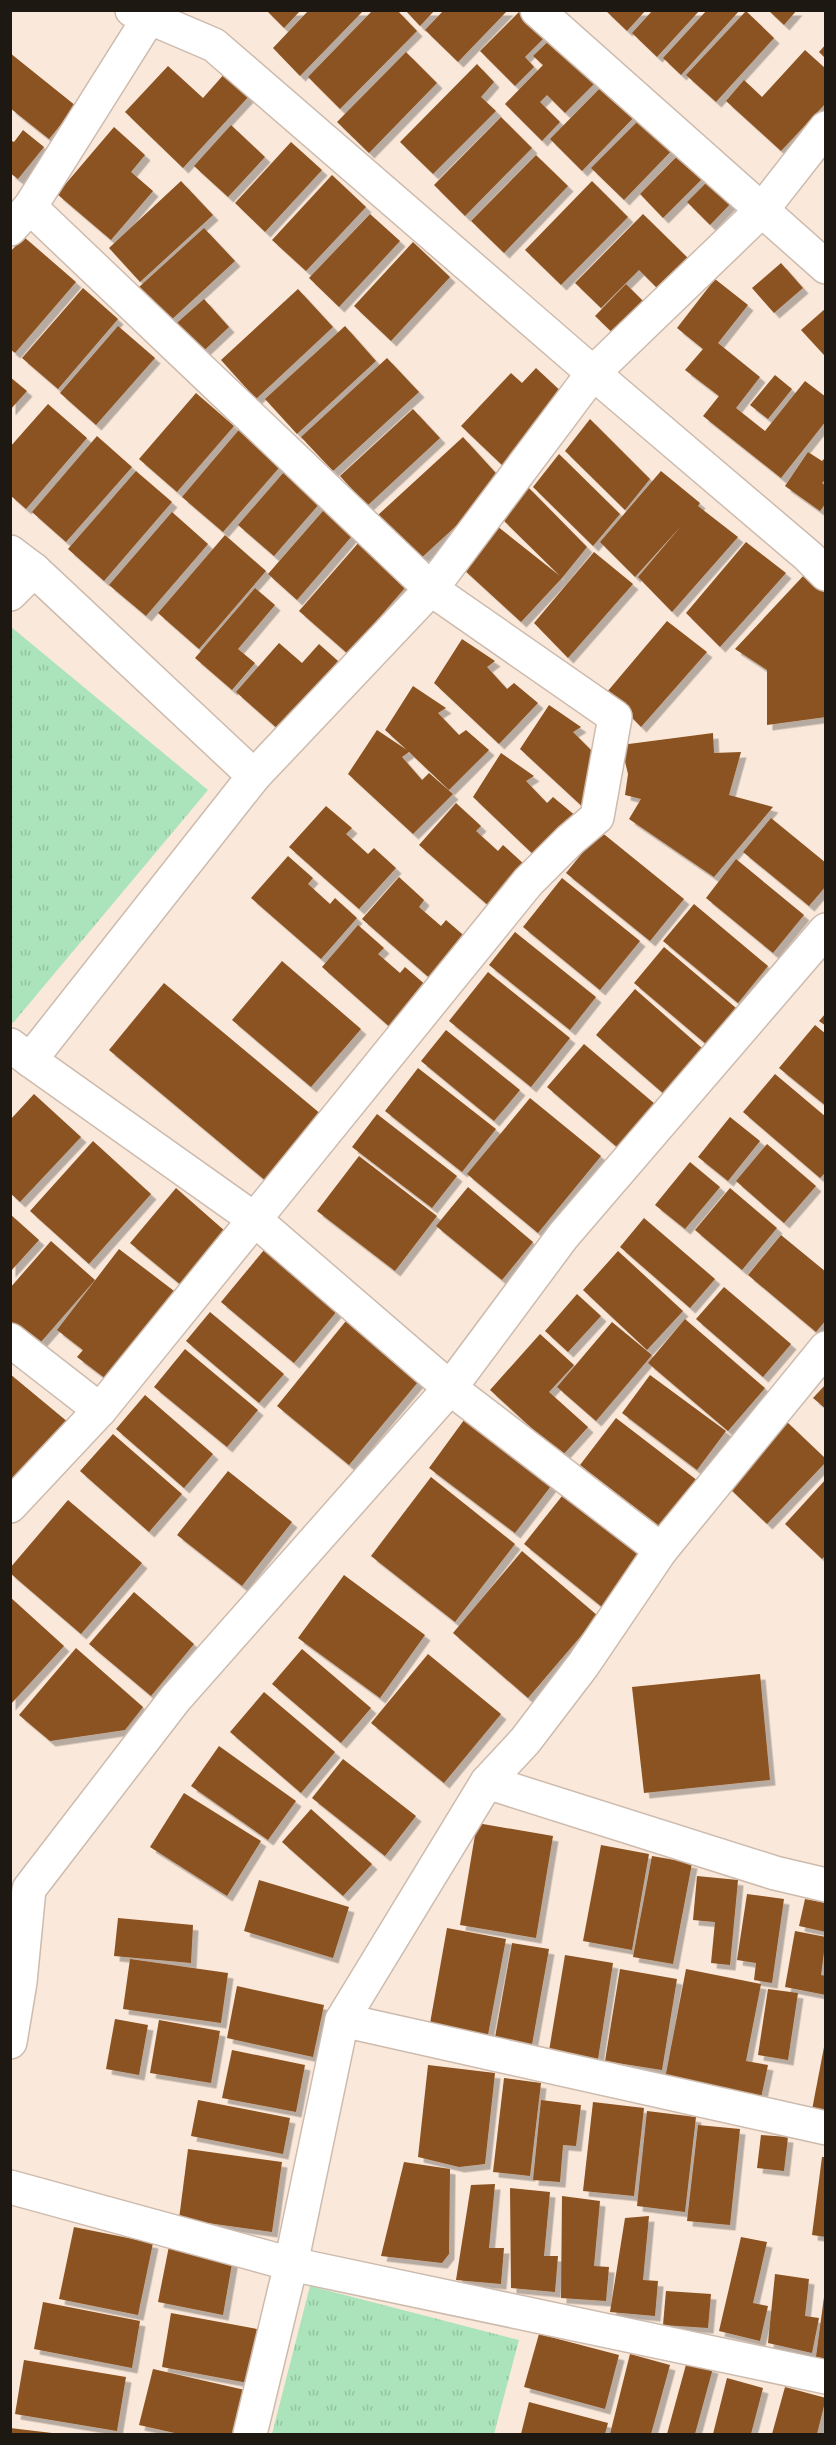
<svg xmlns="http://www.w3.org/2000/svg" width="836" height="2445" font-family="'Nunito Sans',sans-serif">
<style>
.grass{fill:url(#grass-tufts)}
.building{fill:#8b5220;filter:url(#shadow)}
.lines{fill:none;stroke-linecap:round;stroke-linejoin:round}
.minor-casing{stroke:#cdbbae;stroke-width:36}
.minor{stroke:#fff;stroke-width:33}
</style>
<defs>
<pattern id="grass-tufts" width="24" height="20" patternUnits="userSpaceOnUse" patternTransform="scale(1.5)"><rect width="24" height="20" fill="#abe4ba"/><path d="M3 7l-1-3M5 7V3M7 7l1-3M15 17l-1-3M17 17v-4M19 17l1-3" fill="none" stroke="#93c39f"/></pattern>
<filter id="shadow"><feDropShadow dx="5.5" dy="5.5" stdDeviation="0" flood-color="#0004"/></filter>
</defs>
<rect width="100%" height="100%" fill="#fae8da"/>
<!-- grass -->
<g class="grass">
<path d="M10,626L208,790L13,1023L10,1021Z"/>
<path d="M310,2286L519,2340L494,2434H272Z"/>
</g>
<!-- building -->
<g class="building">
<path d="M266,10H301L284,28Z"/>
<path d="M309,10H364L300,76L273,48Z"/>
<path d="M373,10H397L417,31L340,109L308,77Z"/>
<path d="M405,10H435L420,26Z"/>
<path d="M444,10H508L458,62L425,30Z"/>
<path d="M521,10H531L552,30L525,57L534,67L515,86L480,51Z"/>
<path d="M605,10H646L627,31Z"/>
<path d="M653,10H700L657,57L632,33Z"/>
<path d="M707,10H740L681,75L663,58Z"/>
<path d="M768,10H797L784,25Z"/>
<path d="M746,11L774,38L716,102L686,75Z"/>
<path d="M558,32L602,76L565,113L547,95L540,102L560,122L542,141L505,104L543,65L533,56Z"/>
<path d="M826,44V59L819,52Z"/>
<path d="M805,50L826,69V103L781,151L726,101L744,80L762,97Z"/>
<path d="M406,52L437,83L369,153L337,122Z"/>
<path d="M10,53L76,106L49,139L10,108Z"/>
<path d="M477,64L494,82L481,97L496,111L433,174L400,142Z"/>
<path d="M168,66L203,98L226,72L250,95L183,168L125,112Z"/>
<path d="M608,80L640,111L582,171L550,139Z"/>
<path d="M646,113L678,144L624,200L591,168Z"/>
<path d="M501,117L532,148L465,216L434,185Z"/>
<path d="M231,125L265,157L228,197L194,166Z"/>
<path d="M114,127L145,155L131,172L153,191L111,240L57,194Z"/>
<path d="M23,130L44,147L18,179L10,173V140L14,142Z"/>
<path d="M291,142L322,170L265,232L235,203Z"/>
<path d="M687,146L711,170L663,218L640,194Z"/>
<path d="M536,155L568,186L504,253L471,221Z"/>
<path d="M716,173L739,195L710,225L687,202Z"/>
<path d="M332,175L366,207L306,271L272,240Z"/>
<path d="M181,181L213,215L140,282L109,248Z"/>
<path d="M592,181L628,217L561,285L525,250Z"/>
<path d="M370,214L400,241L339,307L309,278Z"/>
<path d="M643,214L695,265L665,296L639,270L601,308L575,283Z"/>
<path d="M204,228L235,261L169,322L138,288Z"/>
<path d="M24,237L76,282L15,353L10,349V252Z"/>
<path d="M413,242L450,277L391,341L354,306Z"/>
<path d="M781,263L803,288L774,313L752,288Z"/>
<path d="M715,279L748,305L718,343L760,377L736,408L765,431L805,381L826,397V421L781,478L703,416L719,396L685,370L703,349L677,328Z"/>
<path d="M626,284L650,308L619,339L595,316Z"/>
<path d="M83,288L118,319L58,389L22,358Z"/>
<path d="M298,289L333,327L256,399L221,360Z"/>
<path d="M204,299L229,327L195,359L169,330Z"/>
<path d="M826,308V354L824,355L801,330Z"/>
<path d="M118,326L155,358L96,425L60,393Z"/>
<path d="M345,326L376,361L297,434L265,399Z"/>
<path d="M387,358L419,392L333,471L301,437Z"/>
<path d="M536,368L567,397L503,466L461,426L511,373L522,383Z"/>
<path d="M775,375L792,389L768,419L750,405Z"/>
<path d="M10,377L27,391L10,410Z"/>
<path d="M196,393L234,426L177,492L139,459Z"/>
<path d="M48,404L87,438L26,509L10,495V447Z"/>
<path d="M413,409L440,438L367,506L340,476Z"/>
<path d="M590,419L650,479L625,510L565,451Z"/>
<path d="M243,425L285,461L223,532L182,497Z"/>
<path d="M97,436L132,467L66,542L32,512Z"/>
<path d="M463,437L504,482L419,560L378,515Z"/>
<path d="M808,452L822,461L826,457V479L822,483L826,486V503L820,511L785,486Z"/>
<path d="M559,454L620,514L593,546L533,487Z"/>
<path d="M291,464L327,495L274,556L238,525Z"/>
<path d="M136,471L172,502L104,581L68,549Z"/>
<path d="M661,471L700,503L698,506L738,537L672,612L638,577L682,525L635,577L600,542Z"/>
<path d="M527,486L587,547L562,578L521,622L461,567L497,526L560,576L502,519Z"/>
<path d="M329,504L358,529L297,600L268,574Z"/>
<path d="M172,512L208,544L146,616L109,585Z"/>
<path d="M225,535L266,571L199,649L158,613Z"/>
<path d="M360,541L409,583L348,654L299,611Z"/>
<path d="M746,542L786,573L720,647L686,613Z"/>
<path d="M594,552L633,584L568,658L534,623Z"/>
<path d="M805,574L826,594V717L767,725V670L735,649Z"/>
<path d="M255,588L275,605L238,649L255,663L232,690L195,658Z"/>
<path d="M667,621L707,652L641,727L607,692Z"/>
<path d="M462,639L495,661L487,667L507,689L514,683L538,703L499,744L434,683Z"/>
<path d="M279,643L302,663L319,644L338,661L279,730L236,692Z"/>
<path d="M413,686L446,708L438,713L459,735L466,730L489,750L449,790L409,752L402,757L422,780L429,773L453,794L413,834L348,774L377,730L407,750L385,730Z"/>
<path d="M549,705L581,727L573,732L595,754L585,809L520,749Z"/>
<path d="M713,733L714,753L741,752L729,795L773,807L714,877L629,819L641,799L625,795L628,774L621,745Z"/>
<path d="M501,753L534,776L526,781L547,803L553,797L577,817L537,858L473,797Z"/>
<path d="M456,803L481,826L476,831L498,851L503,845L525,865L490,907L419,845Z"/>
<path d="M326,806L352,828L346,834L368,854L374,848L396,868L359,909L289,847Z"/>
<path d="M771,818L826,863V886L809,906L743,852Z"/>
<path d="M600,831L684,899L650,941L566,873Z"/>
<path d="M288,856L313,878L308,884L330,904L335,898L357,918L321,959L251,898Z"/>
<path d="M736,859L804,915L773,953L706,898Z"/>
<path d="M399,877L424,900L419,907L441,926L446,920L469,940L433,981L362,919Z"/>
<path d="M562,878L640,941L600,990L523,927Z"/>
<path d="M694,904L768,966L738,1003L663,941Z"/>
<path d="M358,925L384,948L378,954L400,973L405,967L428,987L392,1029L322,967Z"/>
<path d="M515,932L596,997L570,1030L489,965Z"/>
<path d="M664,947L736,1008L706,1044L634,983Z"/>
<path d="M282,961L361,1029L311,1087L232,1020Z"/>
<path d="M488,972L570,1038L531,1087L449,1021Z"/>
<path d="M164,983L322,1115L266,1181L109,1050Z"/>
<path d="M635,989L703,1049L664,1094L596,1035Z"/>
<path d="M826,1013V1026L819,1021Z"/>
<path d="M815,1025L826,1034V1106L779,1068Z"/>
<path d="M446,1030L520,1090L494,1121L421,1061Z"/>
<path d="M584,1044L655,1104L618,1148L547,1087Z"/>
<path d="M418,1068L496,1129L462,1172L385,1111Z"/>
<path d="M775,1074L826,1117V1172L820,1178L743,1112Z"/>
<path d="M34,1094L81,1137L20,1202L10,1193V1120Z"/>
<path d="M530,1098L601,1156L538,1233L467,1174Z"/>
<path d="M377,1114L457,1176L432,1208L352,1147Z"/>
<path d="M730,1117L760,1141L728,1181L698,1157Z"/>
<path d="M93,1141L151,1194L89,1264L30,1211Z"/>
<path d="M767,1144L816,1186L784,1223L736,1181Z"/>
<path d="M359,1156L437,1216L395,1271L317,1211Z"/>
<path d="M690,1162L720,1187L685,1229L655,1205Z"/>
<path d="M468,1187L533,1242L502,1280L436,1226Z"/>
<path d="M176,1188L226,1232L181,1285L130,1243Z"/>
<path d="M730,1188L777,1228L742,1270L695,1230Z"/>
<path d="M10,1214L39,1240L10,1272Z"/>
<path d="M644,1218L715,1279L690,1308L620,1247Z"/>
<path d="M781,1235L826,1272V1320L816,1332L748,1275Z"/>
<path d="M51,1241L95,1280L34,1350L10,1330V1288Z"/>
<path d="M269,1244L342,1305L294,1363L221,1302Z"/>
<path d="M119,1249L178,1294L110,1382L77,1357L83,1350L57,1330Z"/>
<path d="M618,1251L683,1311L647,1350L583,1290Z"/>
<path d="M724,1287L791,1344L763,1377L696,1319Z"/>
<path d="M577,1294L601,1316L568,1352L545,1331Z"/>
<path d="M210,1312L284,1374L259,1403L186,1341Z"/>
<path d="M350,1316L423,1376L349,1465L277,1406Z"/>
<path d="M685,1319L765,1388L728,1431L648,1363Z"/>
<path d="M612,1322L652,1355L596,1421L557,1387Z"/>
<path d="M540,1334L574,1365L549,1392L588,1427L562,1456L490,1390Z"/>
<path d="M185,1349L258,1410L227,1447L154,1387Z"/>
<path d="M10,1374L69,1423L10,1494Z"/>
<path d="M650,1375L726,1431L697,1470L622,1413Z"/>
<path d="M826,1384V1409L813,1398Z"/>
<path d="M145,1395L213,1454L184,1488L116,1429Z"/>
<path d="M616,1418L698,1481L662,1528L580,1465Z"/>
<path d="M464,1420L551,1486L515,1533L429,1468Z"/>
<path d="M786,1421L826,1459V1462L767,1524L726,1485Z"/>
<path d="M113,1434L182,1494L149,1532L80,1471Z"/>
<path d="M228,1471L292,1522L242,1586L177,1535Z"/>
<path d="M431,1477L515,1544L455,1622L371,1556Z"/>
<path d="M826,1479V1555L822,1559L785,1524Z"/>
<path d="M566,1491L644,1554L602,1607L524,1544Z"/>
<path d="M68,1500L142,1563L81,1634L10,1573V1568Z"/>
<path d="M522,1551L598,1616L528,1698L453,1633Z"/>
<path d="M344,1575L425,1635L380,1698L298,1638Z"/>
<path d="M134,1592L194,1644L151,1696L89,1644Z"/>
<path d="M10,1597L64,1646L10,1705Z"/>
<path d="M76,1648L143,1707L125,1730L50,1741L19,1715Z"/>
<path d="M302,1649L371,1708L341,1743L272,1684Z"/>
<path d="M428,1654L501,1714L444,1783L371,1723Z"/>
<path d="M760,1674L770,1780L644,1793L632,1687Z"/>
<path d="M264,1692L335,1752L301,1793L230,1732Z"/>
<path d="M219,1746L296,1801L268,1840L191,1786Z"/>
<path d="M343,1759L416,1816L385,1856L312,1798Z"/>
<path d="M184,1793L261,1841L227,1896L150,1847Z"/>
<path d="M311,1809L372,1864L343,1896L282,1842Z"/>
<path d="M477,1823L553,1836L536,1938L460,1925Z"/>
<path d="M601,1845L649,1854L632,1950L583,1941Z"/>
<path d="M652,1856L692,1863L673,1964L633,1957Z"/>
<path d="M697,1876L738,1880L730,1965L711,1963L715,1922L693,1920Z"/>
<path d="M259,1880L349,1907L333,1958L244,1931Z"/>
<path d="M747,1894L784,1899L772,1983L754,1980L756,1963L737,1960Z"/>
<path d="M805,1899L826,1903V1932L799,1926Z"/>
<path d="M118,1918L193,1925L191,1963L114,1956Z"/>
<path d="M447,1928L506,1939L487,2040L429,2029Z"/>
<path d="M795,1931L826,1937L821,1975L826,1976V1995L785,1987Z"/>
<path d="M512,1943L549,1949L531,2050L494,2043Z"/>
<path d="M565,1955L613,1963L598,2059L549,2051Z"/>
<path d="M130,1959L228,1973L221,2023L123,2009Z"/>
<path d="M620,1969L677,1979L662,2070L605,2061Z"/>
<path d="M686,1969L761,1984L746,2061L768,2065L761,2098L665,2079Z"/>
<path d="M237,1986L324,2005L313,2057L227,2038Z"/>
<path d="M768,1989L798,1993L788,2060L758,2055Z"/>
<path d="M115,2019L148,2025L139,2075L106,2069Z"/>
<path d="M159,2020L220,2031L211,2083L150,2073Z"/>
<path d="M824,2047H826V2118L811,2115Z"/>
<path d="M232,2050L305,2065L296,2112L222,2098Z"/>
<path d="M428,2065L495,2073L485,2164L459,2167L418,2157Z"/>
<path d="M504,2078L541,2083L530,2176L493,2172Z"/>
<path d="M198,2100L290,2118L283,2154L191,2136Z"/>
<path d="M541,2100L581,2105L576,2146L563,2145L560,2182L533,2180Z"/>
<path d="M593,2102L644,2108L634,2196L583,2191Z"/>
<path d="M647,2111L696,2117L685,2212L637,2206Z"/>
<path d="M698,2125L740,2129L730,2225L687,2221Z"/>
<path d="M761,2135L788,2137L784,2171L757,2168Z"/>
<path d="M188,2149L282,2162L272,2232L179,2219Z"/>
<path d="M822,2157H826V2237L812,2235Z"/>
<path d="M404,2162L450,2169L449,2254L442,2263L381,2256Z"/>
<path d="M495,2184L489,2248H504L501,2284L456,2280L471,2185Z"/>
<path d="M510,2188L550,2192L544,2256H558L555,2292L511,2288Z"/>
<path d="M562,2196L600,2201L594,2266L609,2267L606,2301L561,2298Z"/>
<path d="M649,2216L643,2280L658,2281L655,2316L610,2312L625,2218Z"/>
<path d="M74,2227L153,2243L138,2315L59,2299Z"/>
<path d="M741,2237L767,2242L753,2303L768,2306L760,2341L719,2331Z"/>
<path d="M169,2246L233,2258L223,2315L158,2302Z"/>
<path d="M775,2274L809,2279L805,2316L819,2318L812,2353L768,2343Z"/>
<path d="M666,2291L711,2294L708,2328L663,2325Z"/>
<path d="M824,2297H826V2359L816,2357Z"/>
<path d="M43,2302L140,2321L132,2368L34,2349Z"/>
<path d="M171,2313L257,2329L248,2383L162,2367Z"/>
<path d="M539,2334L619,2355L605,2409L524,2387Z"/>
<path d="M630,2354L670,2365L651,2434H610Z"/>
<path d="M24,2360L126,2377L117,2431L15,2414Z"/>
<path d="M687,2361L713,2368L695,2434H667Z"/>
<path d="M153,2369L245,2390L234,2434H179L139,2425Z"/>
<path d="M727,2378L763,2388L751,2434H713Z"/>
<path d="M785,2387L826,2398L817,2434H772Z"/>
<path d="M529,2402L608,2423L605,2434H521Z"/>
<path d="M10,2428L52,2433V2434H10Z"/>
</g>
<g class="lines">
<!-- minor casing -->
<g class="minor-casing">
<g id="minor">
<path d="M132,10L214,45L593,373L808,556L826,574"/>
<path d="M537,10L826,267"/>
<path d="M10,229L30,207L154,10"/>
<path d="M10,552L34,570L254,776"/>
<path d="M10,594L34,570"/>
<path d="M10,1045L30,1060L254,776L431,589L593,373L761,211L826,128"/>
<path d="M30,1060L254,1219L450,1388L661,1550"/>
<path d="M10,1340L100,1410"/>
<path d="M10,1506L100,1410L528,882L570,840L597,817L615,717L431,589L30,207"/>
<path d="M487,1782L775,1873L826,1885"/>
<path d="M342,2020L826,2128"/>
<path d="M10,2042L20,1982L29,1889L175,1699L450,1388L563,1236L826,930"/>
<path d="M10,2187L291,2264L826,2377"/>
<path d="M250,2434L291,2264L342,2020L487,1782L525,1741L583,1665L661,1550L826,1348"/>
</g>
</g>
<!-- minor -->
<use href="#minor" class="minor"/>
</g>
<!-- border -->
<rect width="836" height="2445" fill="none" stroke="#1e1813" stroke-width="24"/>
</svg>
